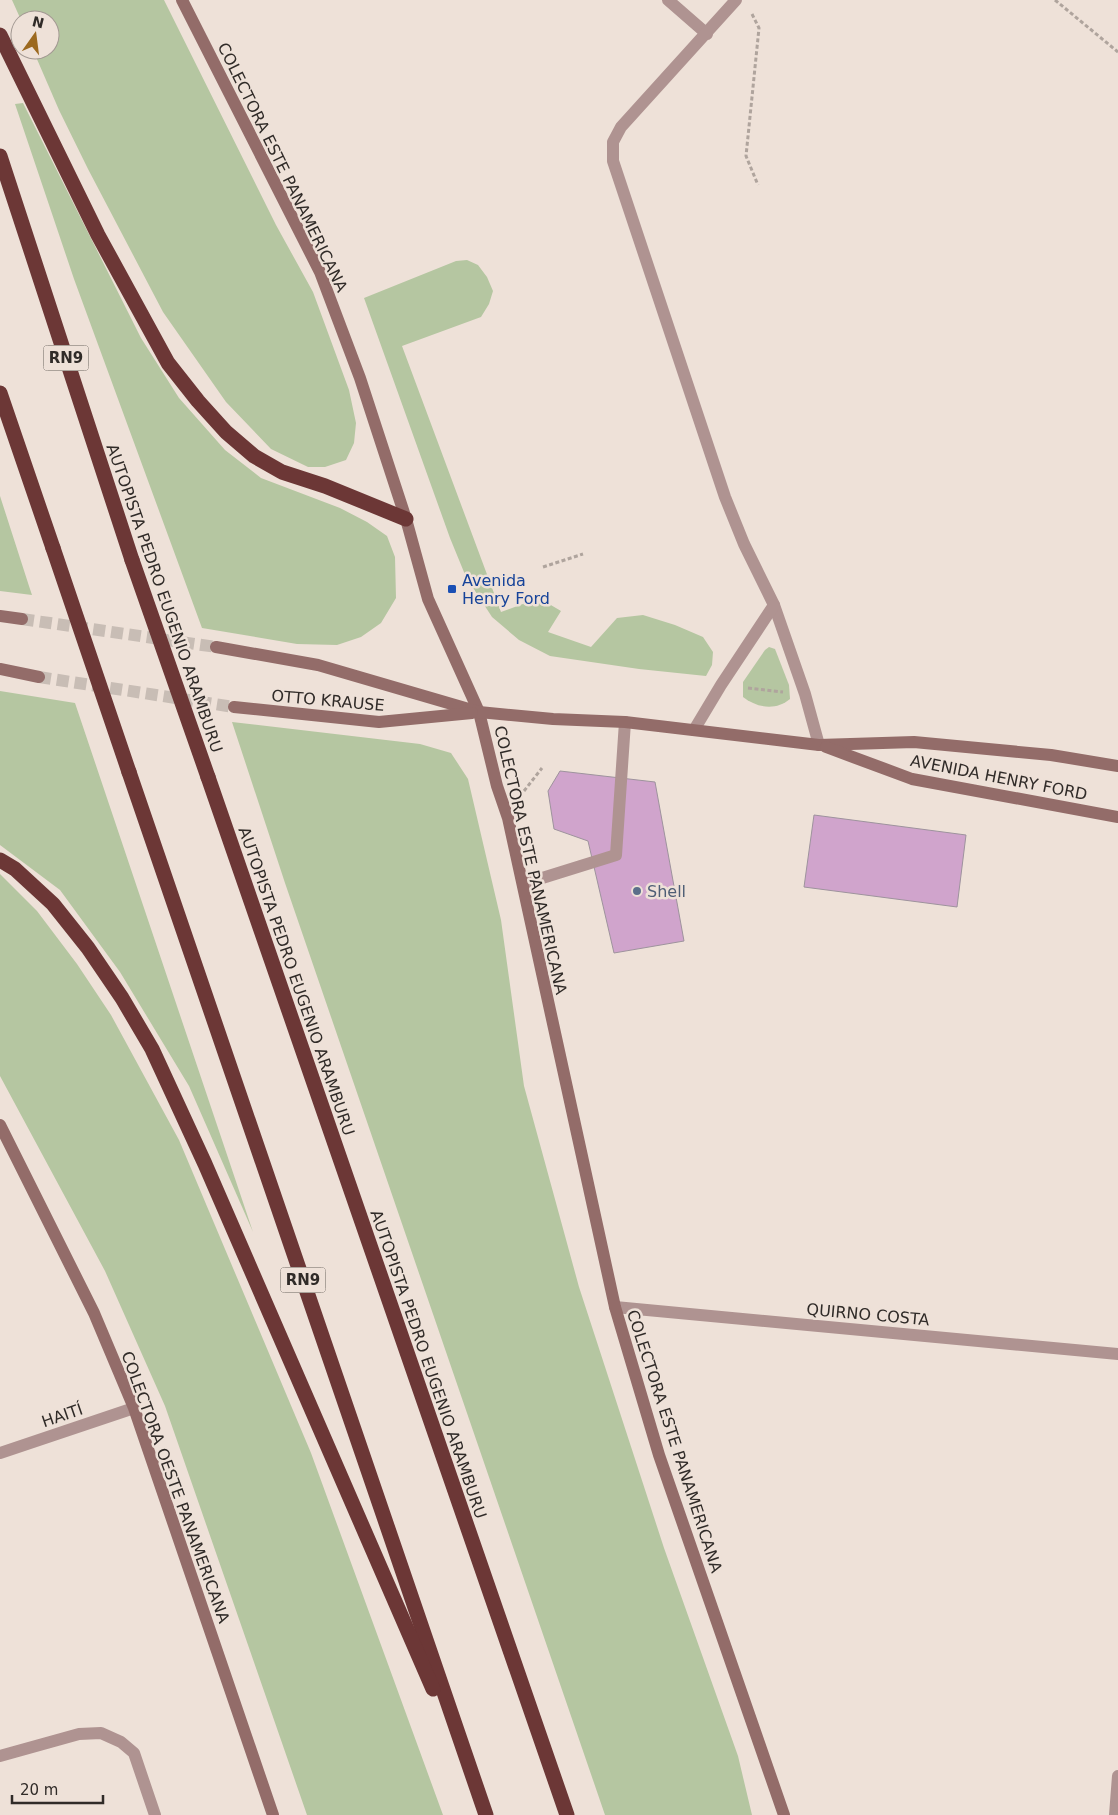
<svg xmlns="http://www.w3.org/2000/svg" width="1118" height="1815" font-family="'DejaVu Sans',sans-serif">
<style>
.green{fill:#b5c6a1}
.building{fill:#d0a4cc;stroke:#9e939d}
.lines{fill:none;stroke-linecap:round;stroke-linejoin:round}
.secondary-tunnel{stroke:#c8bdb5;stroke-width:12;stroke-dasharray:12 6;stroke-linecap:butt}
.path{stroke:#afa49d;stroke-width:3;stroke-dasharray:4 2.5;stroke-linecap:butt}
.lane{stroke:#af9391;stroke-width:12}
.street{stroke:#af9391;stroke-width:12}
.secondary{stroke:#936c69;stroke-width:12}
.highway{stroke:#6c3736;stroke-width:15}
.highway-bridge{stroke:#6c3736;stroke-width:15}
.transit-dot{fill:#1a4fb4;stroke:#eee1d8;stroke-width:2}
.service-dot{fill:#5c6f8a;stroke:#eee1d8;stroke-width:2}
.labels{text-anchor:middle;stroke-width:5;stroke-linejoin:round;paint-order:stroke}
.shield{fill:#eee1d8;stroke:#69625d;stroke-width:1}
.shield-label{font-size:15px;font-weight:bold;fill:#302b28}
.street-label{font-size:16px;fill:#302b28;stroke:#eee1d8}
.transit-label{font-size:16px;fill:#164399;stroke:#eee1d8;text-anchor:start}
.service-label{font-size:16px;fill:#4e5e75;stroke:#eee1d8;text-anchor:start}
</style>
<rect width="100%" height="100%" fill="#eee1d8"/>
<!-- green -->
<g class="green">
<path d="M12,0H164L276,225L313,292L349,390L356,423L354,443L346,460L325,467H308L271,449L226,402L163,312L88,169L59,110L33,50H50V20H21Z"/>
<path d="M23,103L141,338L179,398L225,450L261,478L340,508L367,522L387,536L395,557L396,598L381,623L361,637L337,645L297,644L202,628L74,279L15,104Z"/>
<path d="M467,260L478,265L487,277L493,291L489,304L481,317L402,346L501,612L531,601H544L561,611L548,632L591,647L617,618L643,615L675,625L703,637L713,652L712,665L706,676L639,669L550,656L519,640L492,617L466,577L450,538L364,298L456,261Z"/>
<path d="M0,496L29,586L32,595L0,591Z"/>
<path d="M769,647L775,649L789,685L790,699C776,711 757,708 743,697V682L765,650Z"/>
<path d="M0,691L75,703L253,1232L189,1086L120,972L60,890L0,845Z"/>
<path d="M232,722L420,744L451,753L468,779L501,920L524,1086L579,1287L664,1548L738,1756L752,1815H605L285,883Z"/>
<path d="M0,874L37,911L77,964L111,1015L179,1140L311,1453L443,1815H307L165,1406L105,1271L0,1076Z"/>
</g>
<!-- building -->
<g class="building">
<path d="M560,771L655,782L684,941L614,953L588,841L554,829L548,791Z"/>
<path d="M814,815L966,835L957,907L804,887Z"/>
</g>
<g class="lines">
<!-- secondary-tunnel -->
<g class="secondary-tunnel">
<path d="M22,619L216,647"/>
<path d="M39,677L234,707"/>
</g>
<!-- path -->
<g class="path">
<path d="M1055,0L1118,52"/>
<path d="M752,14L759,28L746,156L758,185"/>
<path d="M543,567L583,554"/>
<path d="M748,688L783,692"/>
<path d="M524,791L542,768"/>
</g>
<!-- lane -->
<g class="lane">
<path d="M668,0L707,34"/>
<path d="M736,0L621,127L613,142V161L725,497L744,544L774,605L805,694L819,745"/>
<path d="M694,730L721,685L774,605"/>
<path d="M523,884L616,855L625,722"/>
<path d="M0,1756L79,1734L101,1733L121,1742L134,1753L155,1815"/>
</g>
<!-- street -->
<g class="street">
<path d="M615,1307L1118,1354"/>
<path d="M0,1453L134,1408"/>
<path d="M1115,1815L1118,1776"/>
</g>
<!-- secondary -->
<g class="secondary">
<path d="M182,0L320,272L360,378L406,519L428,599L479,712L497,786L508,818L615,1307L659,1455L784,1815"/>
<path d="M0,616L22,619"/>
<path d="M216,647L318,665L479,712L553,719L625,722L819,745L914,742L1051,755L1118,766"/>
<path d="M0,669L39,677"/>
<path d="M234,707L379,722L472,713"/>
<path d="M826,747L912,779L1118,817"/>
<path d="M0,1125L94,1313L134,1408L273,1815"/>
</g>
<!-- highway -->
<g class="highway">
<path d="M0,35L98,235L168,363L198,401L226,432L254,456L282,472L325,486L406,519"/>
<path d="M0,156L132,560"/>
<path d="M0,393L53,548"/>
<path d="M129,772L486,1815"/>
<path d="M208,777L567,1815"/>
<path d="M0,860L15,869L53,904L88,948L122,998L152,1049L205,1164L433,1689"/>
</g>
<!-- highway-bridge -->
<g class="highway-bridge">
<path d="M53,548L129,772"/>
<path d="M132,560L208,777"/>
</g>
</g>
<!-- markers -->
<rect class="transit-dot" x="447" y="584" width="10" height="10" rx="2.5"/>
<circle class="service-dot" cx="637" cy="891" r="5"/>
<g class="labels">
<!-- shield labels -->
<g class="shield">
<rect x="43.5" y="345.5" width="45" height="25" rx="4"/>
<rect x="280.5" y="1267.5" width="45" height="25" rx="4"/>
</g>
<g class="shield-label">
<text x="66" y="363">RN9</text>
<text x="303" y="1285">RN9</text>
</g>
<!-- street labels -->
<g class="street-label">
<text transform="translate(283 167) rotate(64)" y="6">COLECTORA ESTE PANAMERICANA</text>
<text transform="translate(165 598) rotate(71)" y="6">AUTOPISTA PEDRO EUGENIO ARAMBURU</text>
<text transform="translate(328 700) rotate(5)" y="6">OTTO KRAUSE</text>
<text transform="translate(999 777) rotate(11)" y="6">AVENIDA HENRY FORD</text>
<text transform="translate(531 860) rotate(77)" y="6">COLECTORA ESTE PANAMERICANA</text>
<text transform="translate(297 981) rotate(71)" y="6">AUTOPISTA PEDRO EUGENIO ARAMBURU</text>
<text transform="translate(868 1314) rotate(5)" y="6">QUIRNO COSTA</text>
<text transform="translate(429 1364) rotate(71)" y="6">AUTOPISTA PEDRO EUGENIO ARAMBURU</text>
<text transform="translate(62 1415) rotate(-19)" y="6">HAITÍ</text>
<text transform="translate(675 1441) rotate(72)" y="6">COLECTORA ESTE PANAMERICANA</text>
<text transform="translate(176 1487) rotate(70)" y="6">COLECTORA OESTE PANAMERICANA</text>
</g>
<!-- transit labels -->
<g class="transit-label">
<text x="462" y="586">Avenida<tspan x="462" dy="18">Henry Ford</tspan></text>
</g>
<!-- service labels -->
<g class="service-label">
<text x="647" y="897">Shell</text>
</g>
</g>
<!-- north arrow -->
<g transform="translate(35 35) rotate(14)"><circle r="24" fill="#eee1d8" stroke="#a29892"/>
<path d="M0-4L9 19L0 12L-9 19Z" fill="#9c691f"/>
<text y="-8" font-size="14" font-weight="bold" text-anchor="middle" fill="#302b28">N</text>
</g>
<!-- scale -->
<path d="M12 1795v8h91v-8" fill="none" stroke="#302b28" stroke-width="2.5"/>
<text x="20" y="1795" font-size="15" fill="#302b28" stroke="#eee1d8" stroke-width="4" paint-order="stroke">20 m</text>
</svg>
